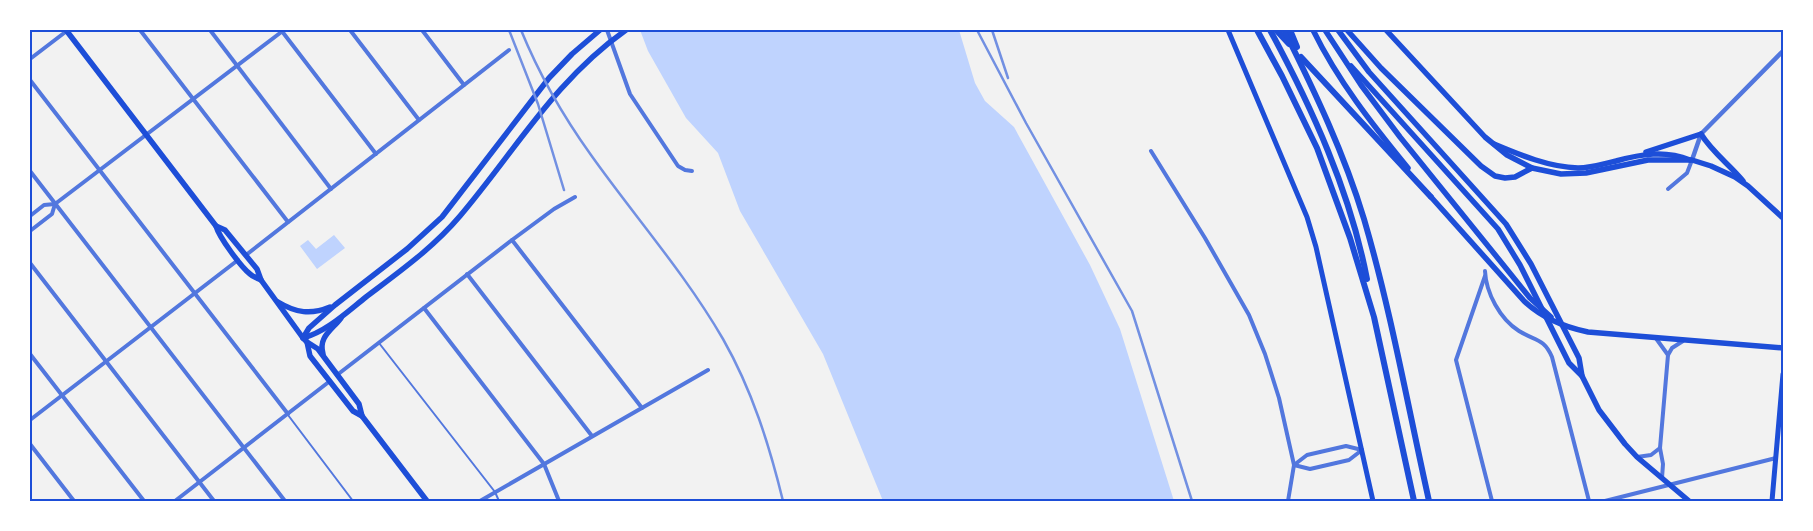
<svg xmlns="http://www.w3.org/2000/svg" width="1813" height="531" font-family="Barlow,sans-serif">
<style>
.water{fill:#bfd3fe}
.lines{fill:none;stroke-linecap:round;stroke-linejoin:round}
.service{stroke:#5277de;stroke-width:2}
.minor{stroke:#5277de;stroke-width:4}
.tertiary{stroke:#5277de;stroke-width:4.5}
.secondary{stroke:#1d4ed8;stroke-width:5}
.primary{stroke:#1d4ed8;stroke-width:5.5}
.trunk{stroke:#1d4ed8;stroke-width:5.5}
.motorway{stroke:#1d4ed8;stroke-width:6}
.rail{stroke:#7290e2;stroke-width:2.5}
.neatline{fill:none;stroke:#1d4ed8;stroke-width:2}
</style>
<rect width="100%" height="100%" fill="#f2f2f2"/>
<!-- water -->
<g class="water">
<path d="M640,30H959L975,83L985,101L1014,127L1090,265L1120,329L1174,501H883L823,354L740,211L718,153L686,118L648,51Z"/>
<path d="M334,235L345,248L317,269L300,246L308,240L316,249Z"/>
</g>
<g class="lines">
<!-- service -->
<g class="service">
<path d="M379,343L495,492L499,501"/>
<path d="M288,415L353,501"/>
</g>
<!-- minor -->
<g class="minor">
<path d="M140,30L288,222"/>
<path d="M210,30L331,189"/>
<path d="M281,30L376,154"/>
<path d="M350,30L419,120"/>
<path d="M422,30L464,85"/>
<path d="M607,30L630,94L678,166L685,170L692,171"/>
<path d="M30,59L68,30"/>
<path d="M30,80L288,414"/>
<path d="M1151,151L1205,238L1249,315L1265,354L1279,398L1294,465L1288,501"/>
<path d="M30,171L285,501"/>
<path d="M1668,189L1687,173L1692,160"/>
<path d="M30,216L44,205L55,204"/>
<path d="M30,231L52,214L55,204L284,30"/>
<path d="M512,240L642,408"/>
<path d="M246,255L509,50"/>
<path d="M30,263L214,501"/>
<path d="M1485,271C1486,293 1500,319 1519,331C1535,341 1544,338 1552,357L1589,501"/>
<path d="M467,274L592,436"/>
<path d="M1485,276L1456,360L1492,501"/>
<path d="M424,308L544,464L559,501"/>
<path d="M1655,337L1668,355"/>
<path d="M30,354L144,501"/>
<path d="M337,375L512,240L554,209L575,197"/>
<path d="M30,420L238,260"/>
<path d="M30,444L74,501"/>
<path d="M1637,457L1651,455L1660,448"/>
<path d="M1294,465L1307,455L1346,446L1362,450"/>
<path d="M1294,465L1310,469L1349,460L1362,450"/>
<path d="M1662,478L1663,464L1660,448L1668,355L1672,348L1683,341"/>
<path d="M175,501L330,381"/>
<path d="M480,501L708,370"/>
<path d="M1605,501L1776,458"/>
</g>
<!-- tertiary -->
<path class="tertiary" d="M1692,160L1701,134L1783,51"/>
<!-- secondary -->
<g class="secondary">
<path d="M1228,30L1307,217L1316,247L1373,501"/>
<path d="M1772,501L1783,374"/>
</g>
<!-- primary -->
<g class="primary">
<path d="M66,30L216,226C219,237 241,267 250,274C253,277 257,278 261,280"/>
<path d="M1313,30C1338,81 1372,124 1408,168"/>
<path d="M1338,30L1369,72L1506,224L1531,264L1579,358L1582,376"/>
<path d="M1386,30L1485,137L1507,155L1532,168"/>
<path d="M1351,66L1498,229L1520,265L1569,363L1582,376L1599,410L1625,444L1637,457L1689,501"/>
<path d="M1494,144C1520,155 1549,167 1578,168C1591,168 1603,164 1616,161C1641,154 1665,150 1690,160"/>
<path d="M1646,152L1701,134"/>
<path d="M216,226L225,230L257,269L261,280L303,338L307,342L318,349L359,404L362,416L427,501"/>
<path d="M278,302C296,313 311,315 330,307"/>
<path d="M303,338C326,332 347,312 366,297C399,272 433,248 460,216C516,150 554,81 626,30"/>
<path d="M303,338L309,328L335,305L407,249L442,217L549,78L572,54L600,30"/>
<path d="M307,342L310,356L353,411L362,416"/>
<path d="M323,354C318,337 332,330 341,318"/>
</g>
<!-- trunk -->
<g class="trunk">
<path d="M1325,30L1361,85L1400,137L1530,298L1551,317"/>
<path d="M1347,30L1381,68L1481,166L1495,176L1505,178L1515,177L1532,168L1561,174L1586,173L1648,160H1692L1711,166L1735,177L1748,186L1783,218"/>
<path d="M1701,134C1712,152 1730,165 1743,181"/>
<path d="M1431,197L1524,301C1542,318 1564,327 1588,332L1783,348"/>
</g>
<!-- motorway -->
<g class="motorway">
<path d="M1257,30L1282,76L1317,148L1350,238L1374,317L1414,501"/>
<path d="M1270,30C1312,108 1350,191 1367,279"/>
<path d="M1276,30L1289,44"/>
<path d="M1284,30C1315,92 1344,153 1364,219C1391,311 1408,407 1429,501"/>
<path d="M1290,30L1297,47"/>
<path d="M1301,57L1431,197"/>
</g>
<!-- rail -->
<g class="rail">
<path d="M509,30L538,104L564,190"/>
<path d="M521,30C539,74 563,116 591,155C635,217 684,272 723,339C752,390 769,444 783,501"/>
<path d="M977,30L1026,123L1132,311L1192,501"/>
<path d="M992,30L1008,78"/>
</g>
</g>
<!-- border -->
<rect width="1813" height="531" fill="none" stroke="#ffffff" stroke-width="62"/>
<rect x="31" y="31" width="1751" height="469" class="neatline"/>
</svg>
